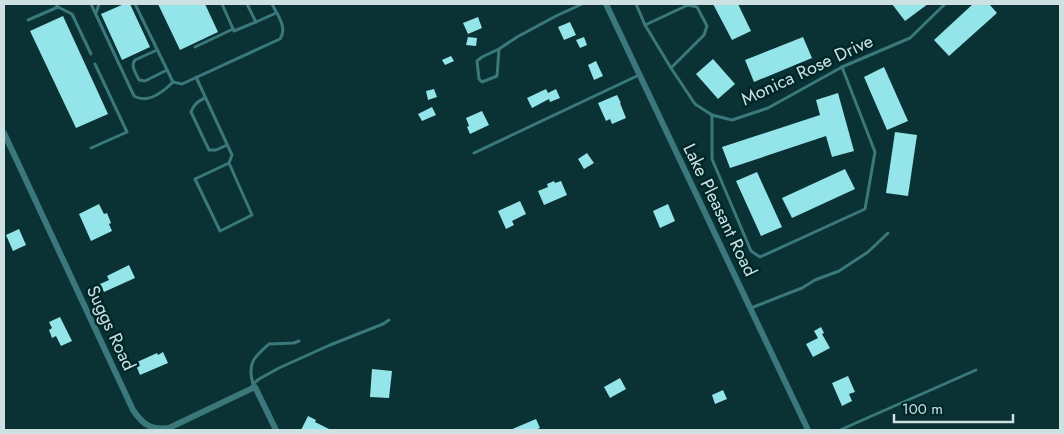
<svg xmlns="http://www.w3.org/2000/svg" width="1064" height="434" font-family="Jost,sans-serif">
<style>
.building{fill:#94e5ea}
.lines{fill:none;stroke-linecap:round;stroke-linejoin:round}
.lane{stroke:#3b787b;stroke-width:3}
.street{stroke:#3b787b;stroke-width:6}
.labels{text-anchor:middle;stroke-width:5;stroke-linejoin:round;paint-order:stroke}
.street-label{font-size:18px;fill:#cde1e2;stroke:#002729}
</style>
<rect width="100%" height="100%" fill="#0a3133"/>
<!-- building -->
<g class="building">
<path d="M124,4H130L150,47L122,60L101,14Z"/>
<path d="M158,4H205L218,32L180,50Z"/>
<path d="M713,4H738L751,31L732,40Z"/>
<path d="M892,4H928L905,21Z"/>
<path d="M973,4H989L997,13L949,56L934,40Z"/>
<path d="M63,16L108,114L76,128L30,31Z"/>
<path d="M478,17L482,28L468,34L463,23Z"/>
<path d="M570,22L576,35L564,40L558,27Z"/>
<path d="M468,37L477,38L476,46L466,45Z"/>
<path d="M584,37L587,45L580,48L576,40Z"/>
<path d="M803,37L812,58L754,82L745,60Z"/>
<path d="M451,56L454,61L445,65L442,60Z"/>
<path d="M713,59L735,84L718,99L696,74Z"/>
<path d="M596,61L603,76L594,80L588,65Z"/>
<path d="M884,67L908,121L887,130L864,77Z"/>
<path d="M434,89L437,97L428,100L426,91Z"/>
<path d="M546,89L548,93L556,89L560,98L550,102L549,99L532,108L527,98Z"/>
<path d="M838,93L854,151L832,157L826,136L730,168L722,147L820,115L816,100Z"/>
<path d="M617,95L621,103H620L626,118L612,124L610,119L606,121L598,103Z"/>
<path d="M432,107L436,115L422,121L418,114Z"/>
<path d="M482,111L489,125L470,134L467,127L469,126L466,118Z"/>
<path d="M895,132L917,135L908,196L886,193Z"/>
<path d="M587,153L594,163L584,169L578,159Z"/>
<path d="M845,169L855,189L792,218L782,198Z"/>
<path d="M757,172L782,227L761,236L736,181Z"/>
<path d="M554,181L555,183L561,181L567,195L544,205L538,191L548,187L547,184Z"/>
<path d="M520,201L526,214L512,221L514,225L506,229L498,211Z"/>
<path d="M99,204L104,214L107,213L111,223L109,224L112,231L91,241L79,214Z"/>
<path d="M668,204L675,221L660,228L653,211Z"/>
<path d="M19,229L26,245L13,251L6,235Z"/>
<path d="M129,265L135,278L104,292L100,284L109,280L107,276Z"/>
<path d="M60,317L72,341L61,346L56,336L52,338L49,330L52,328L49,322Z"/>
<path d="M821,327L824,333L822,334L830,348L813,357L806,344L818,338L814,331Z"/>
<path d="M163,352L168,363L140,375L135,363L157,353L158,355Z"/>
<path d="M372,369L392,371L389,398L370,397Z"/>
<path d="M848,376L855,392L849,394L852,401L842,406L832,383Z"/>
<path d="M620,378L626,389L610,398L604,387Z"/>
<path d="M723,390L727,399L715,404L712,395Z"/>
<path d="M308,416L316,420L315,422L331,430H301Z"/>
<path d="M536,419L540,428L535,430H510Z"/>
</g>
<g class="lines">
<!-- lane -->
<g class="lane">
<path d="M91,4L134,96C147,104 163,92 173,82"/>
<path d="M135,4L173,82"/>
<path d="M222,4L234,31L256,22L247,4"/>
<path d="M636,4L645,25L671,68L695,104L712,115L732,120L768,108L842,67L910,38L945,4"/>
<path d="M58,7L72,14L91,54"/>
<path d="M96,13L99,4"/>
<path d="M28,20L58,7L56,4"/>
<path d="M256,22L276,13"/>
<path d="M645,25L688,5L697,7L707,26L704,35L671,68"/>
<path d="M195,47L233,29"/>
<path d="M499,49L497,76L482,82L479,79L477,61L482,57L499,49L517,37L556,16L582,4"/>
<path d="M157,50L135,60C130,66 136,73 139,80L145,81L167,70"/>
<path d="M196,77L232,155L229,163L252,215L220,231L195,179L229,163"/>
<path d="M173,82L182,84L280,39C288,28 277,14 272,4"/>
<path d="M205,98C198,101 194,104 191,112L209,150H216L227,145"/>
<path d="M712,115V159L751,251L760,257L865,209L875,152L842,67"/>
<path d="M91,148L127,132L95,64"/>
<path d="M474,153L639,75"/>
<path d="M751,308L802,288L815,280L839,271L868,252L888,233"/>
<path d="M253,384C247,363 254,357 269,344L294,343L299,341"/>
<path d="M253,388V384L259,379L279,368L330,345L383,324L389,320"/>
<path d="M840,430L976,370"/>
</g>
<!-- street -->
<g class="street">
<path d="M606,4L808,430"/>
<path d="M4,133L133,410C143,425 151,430 169,428L255,387L276,430"/>
</g>
</g>
<g class="labels">
<!-- street labels -->
<g class="street-label">
<text transform="translate(807 70) rotate(-25)" y="6">Monica Rose Drive</text>
<text transform="translate(720 210) rotate(64)" y="6">Lake Pleasant Road</text>
<text transform="translate(111 328) rotate(65)" y="6">Suggs Road</text>
</g>
</g>
<!-- border -->
<rect width="1064" height="434" fill="none" stroke="#cde1e2" stroke-width="10"/>
<!-- scale -->
<path d="M894 414v8h119v-8" fill="none" stroke="#cde1e2" stroke-width="2.5"/>
<text x="902" y="414" font-size="15" fill="#cde1e2" stroke="#002729" stroke-width="4" paint-order="stroke">100 m</text>
</svg>
